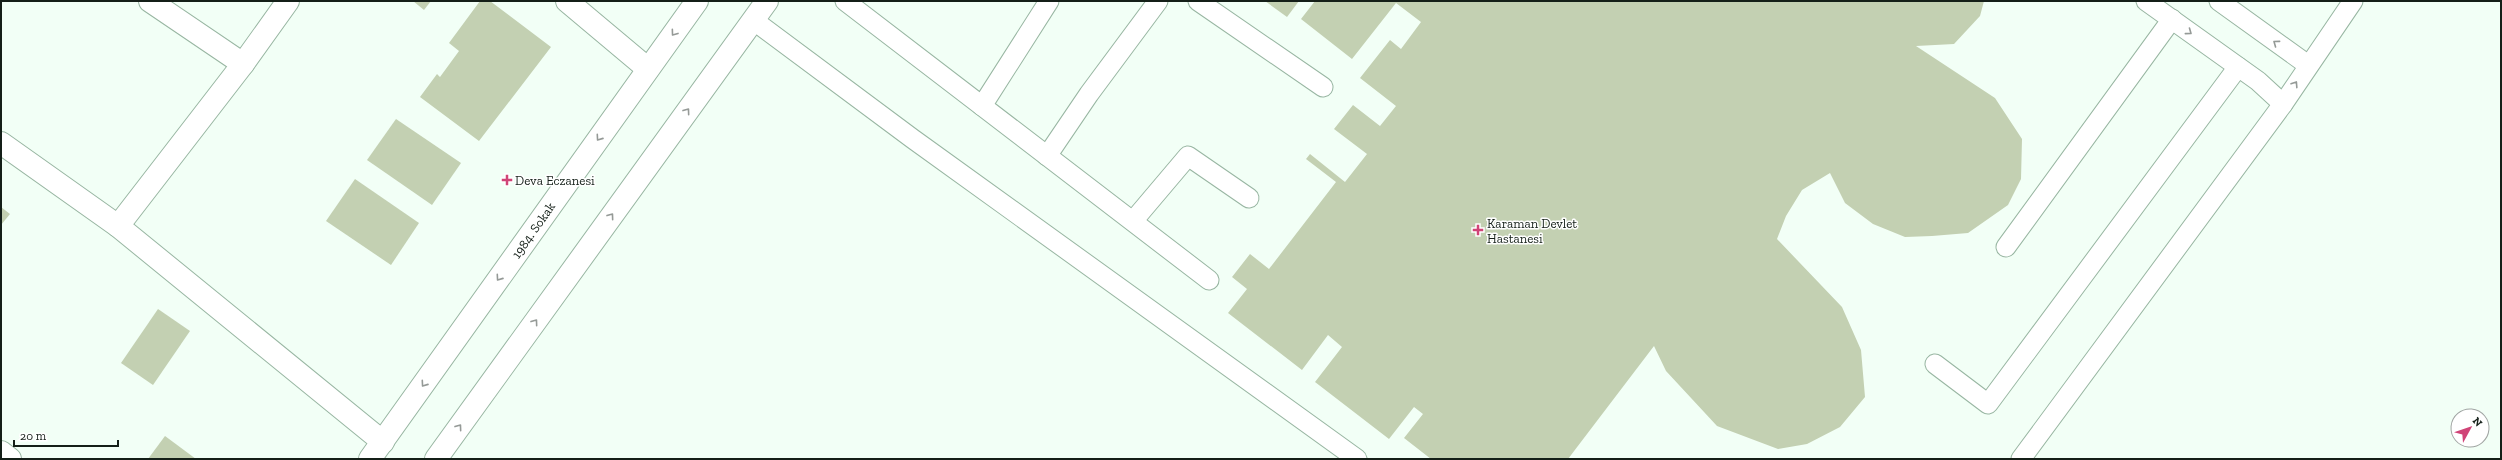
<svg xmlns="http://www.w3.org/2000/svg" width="2502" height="460" font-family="'Zilla Slab',serif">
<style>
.building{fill:#c3d0b2}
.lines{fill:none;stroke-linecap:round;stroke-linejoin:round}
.lane-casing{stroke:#98b6a2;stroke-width:21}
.street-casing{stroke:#98b6a2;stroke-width:24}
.secondary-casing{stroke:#98b6a2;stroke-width:24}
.lane{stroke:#fff;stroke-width:19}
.street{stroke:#fff;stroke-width:22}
.secondary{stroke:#fff;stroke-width:22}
.oneway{stroke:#959a97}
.poi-dot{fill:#d04477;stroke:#fff;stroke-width:1.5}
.labels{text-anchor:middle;stroke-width:3;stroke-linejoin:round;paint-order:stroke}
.poi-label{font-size:13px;fill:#141f18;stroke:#fff;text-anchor:start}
.street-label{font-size:13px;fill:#141f18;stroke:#fff}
</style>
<rect width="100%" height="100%" fill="#f2fff6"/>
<!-- building -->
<g class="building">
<path d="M413,1H431L424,10Z"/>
<path d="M480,1H490L551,47L479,141L420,97L437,74L440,77L459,51L449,43Z"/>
<path d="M1265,1H1299L1287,17Z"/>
<path d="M1315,1H1984L1980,16L1954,44L1916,46L1995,98L2022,139L2021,179L2008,205L1968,233L1932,236L1905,237L1873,224L1845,203L1830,173L1802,190L1786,216L1777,239L1842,307L1861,350L1865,397L1840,427L1807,444L1778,449L1717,426L1666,371L1654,346L1568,459H1431L1404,438L1423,414L1414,407L1389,439L1315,382L1342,347L1328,335L1302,370L1228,313L1247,289L1232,277L1250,254L1269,269L1336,182L1306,159L1310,154L1345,182L1367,154L1334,129L1353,105L1380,126L1396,106L1360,78L1390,40L1401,49L1421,22L1396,3L1352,59L1301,19Z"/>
<path d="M396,119L461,163L432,205L367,160Z"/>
<path d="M355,179L419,223L391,265L326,221Z"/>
<path d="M1,207L10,214L1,225Z"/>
<path d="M158,309L190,331L153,385L121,363Z"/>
<path d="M165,436L196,459H148Z"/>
</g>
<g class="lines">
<!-- lane casing -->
<g class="lane-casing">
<g id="lane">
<path d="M845,1L1209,280"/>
<path d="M1198,1L1323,87"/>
<path d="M2146,1L2258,81L2283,104"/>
<path d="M2219,1L2308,65"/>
<path d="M753,20L913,139L1357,459"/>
<path d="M982,106L1049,1"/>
<path d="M1047,156L1089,94L1158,1"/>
<path d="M1133,221L1188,156L1249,198"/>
<path d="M2006,247L2172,19"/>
<path d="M1935,364L1988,404L2238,67"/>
<path d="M2021,459L2283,104L2353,1"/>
</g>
</g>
<!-- street casing -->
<g class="street-casing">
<g id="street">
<path d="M150,1L243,64"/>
<path d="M567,1L648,69"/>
<path d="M1,143L118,226L383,442"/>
<path d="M118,226L243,64L288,1"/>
<path d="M1,452L10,459"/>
</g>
</g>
<!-- secondary casing -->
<g class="secondary-casing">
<g id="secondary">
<path d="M370,459L697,1"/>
<path d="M436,459L767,1"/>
</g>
</g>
<!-- lane -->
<use href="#lane" class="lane"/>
<!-- street -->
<use href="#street" class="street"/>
<!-- secondary -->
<use href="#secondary" class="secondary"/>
</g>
<!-- one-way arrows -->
<defs><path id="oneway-chevron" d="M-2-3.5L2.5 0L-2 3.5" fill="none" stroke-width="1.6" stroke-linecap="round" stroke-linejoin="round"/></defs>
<g class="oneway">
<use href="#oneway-chevron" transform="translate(2189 32) rotate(36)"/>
<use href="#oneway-chevron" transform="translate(674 33) rotate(126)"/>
<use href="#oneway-chevron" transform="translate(2276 43) rotate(-144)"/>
<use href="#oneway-chevron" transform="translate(2295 84) rotate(-57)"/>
<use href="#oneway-chevron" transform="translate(687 111) rotate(-54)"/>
<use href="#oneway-chevron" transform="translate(599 138) rotate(125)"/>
<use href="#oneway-chevron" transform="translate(611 216) rotate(-54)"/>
<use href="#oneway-chevron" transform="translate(499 278) rotate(125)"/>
<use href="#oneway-chevron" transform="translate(535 322) rotate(-54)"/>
<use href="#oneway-chevron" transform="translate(424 384) rotate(125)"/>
<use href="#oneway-chevron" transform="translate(459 427) rotate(-54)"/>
</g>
<!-- markers -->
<g class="poi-dot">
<path d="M505 174h4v4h4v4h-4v4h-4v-4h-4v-4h4z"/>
<path d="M1476 224h4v4h4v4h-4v4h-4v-4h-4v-4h4z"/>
</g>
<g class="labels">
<!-- poi labels -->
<g class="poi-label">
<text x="515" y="185">Deva Eczanesi</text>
<text x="1487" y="228">Karaman Devlet<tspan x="1487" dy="15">Hastanesi</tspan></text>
</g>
<!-- street labels -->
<g class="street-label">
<text transform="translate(533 230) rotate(-55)" y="5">1984. Sokak</text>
</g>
</g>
<!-- border -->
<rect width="2502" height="460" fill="none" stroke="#141f18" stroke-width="4"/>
<!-- north arrow -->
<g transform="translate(2470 428) rotate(50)"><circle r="19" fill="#ffffff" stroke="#a1a5a3"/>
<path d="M0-3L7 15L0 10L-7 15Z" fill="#d04477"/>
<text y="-6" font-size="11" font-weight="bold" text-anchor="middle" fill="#141f18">N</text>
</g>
<!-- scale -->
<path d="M14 440v6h104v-6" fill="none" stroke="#141f18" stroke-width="2"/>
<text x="20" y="440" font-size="12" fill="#141f18" stroke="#ffffff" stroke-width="3" paint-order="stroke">20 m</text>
</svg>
